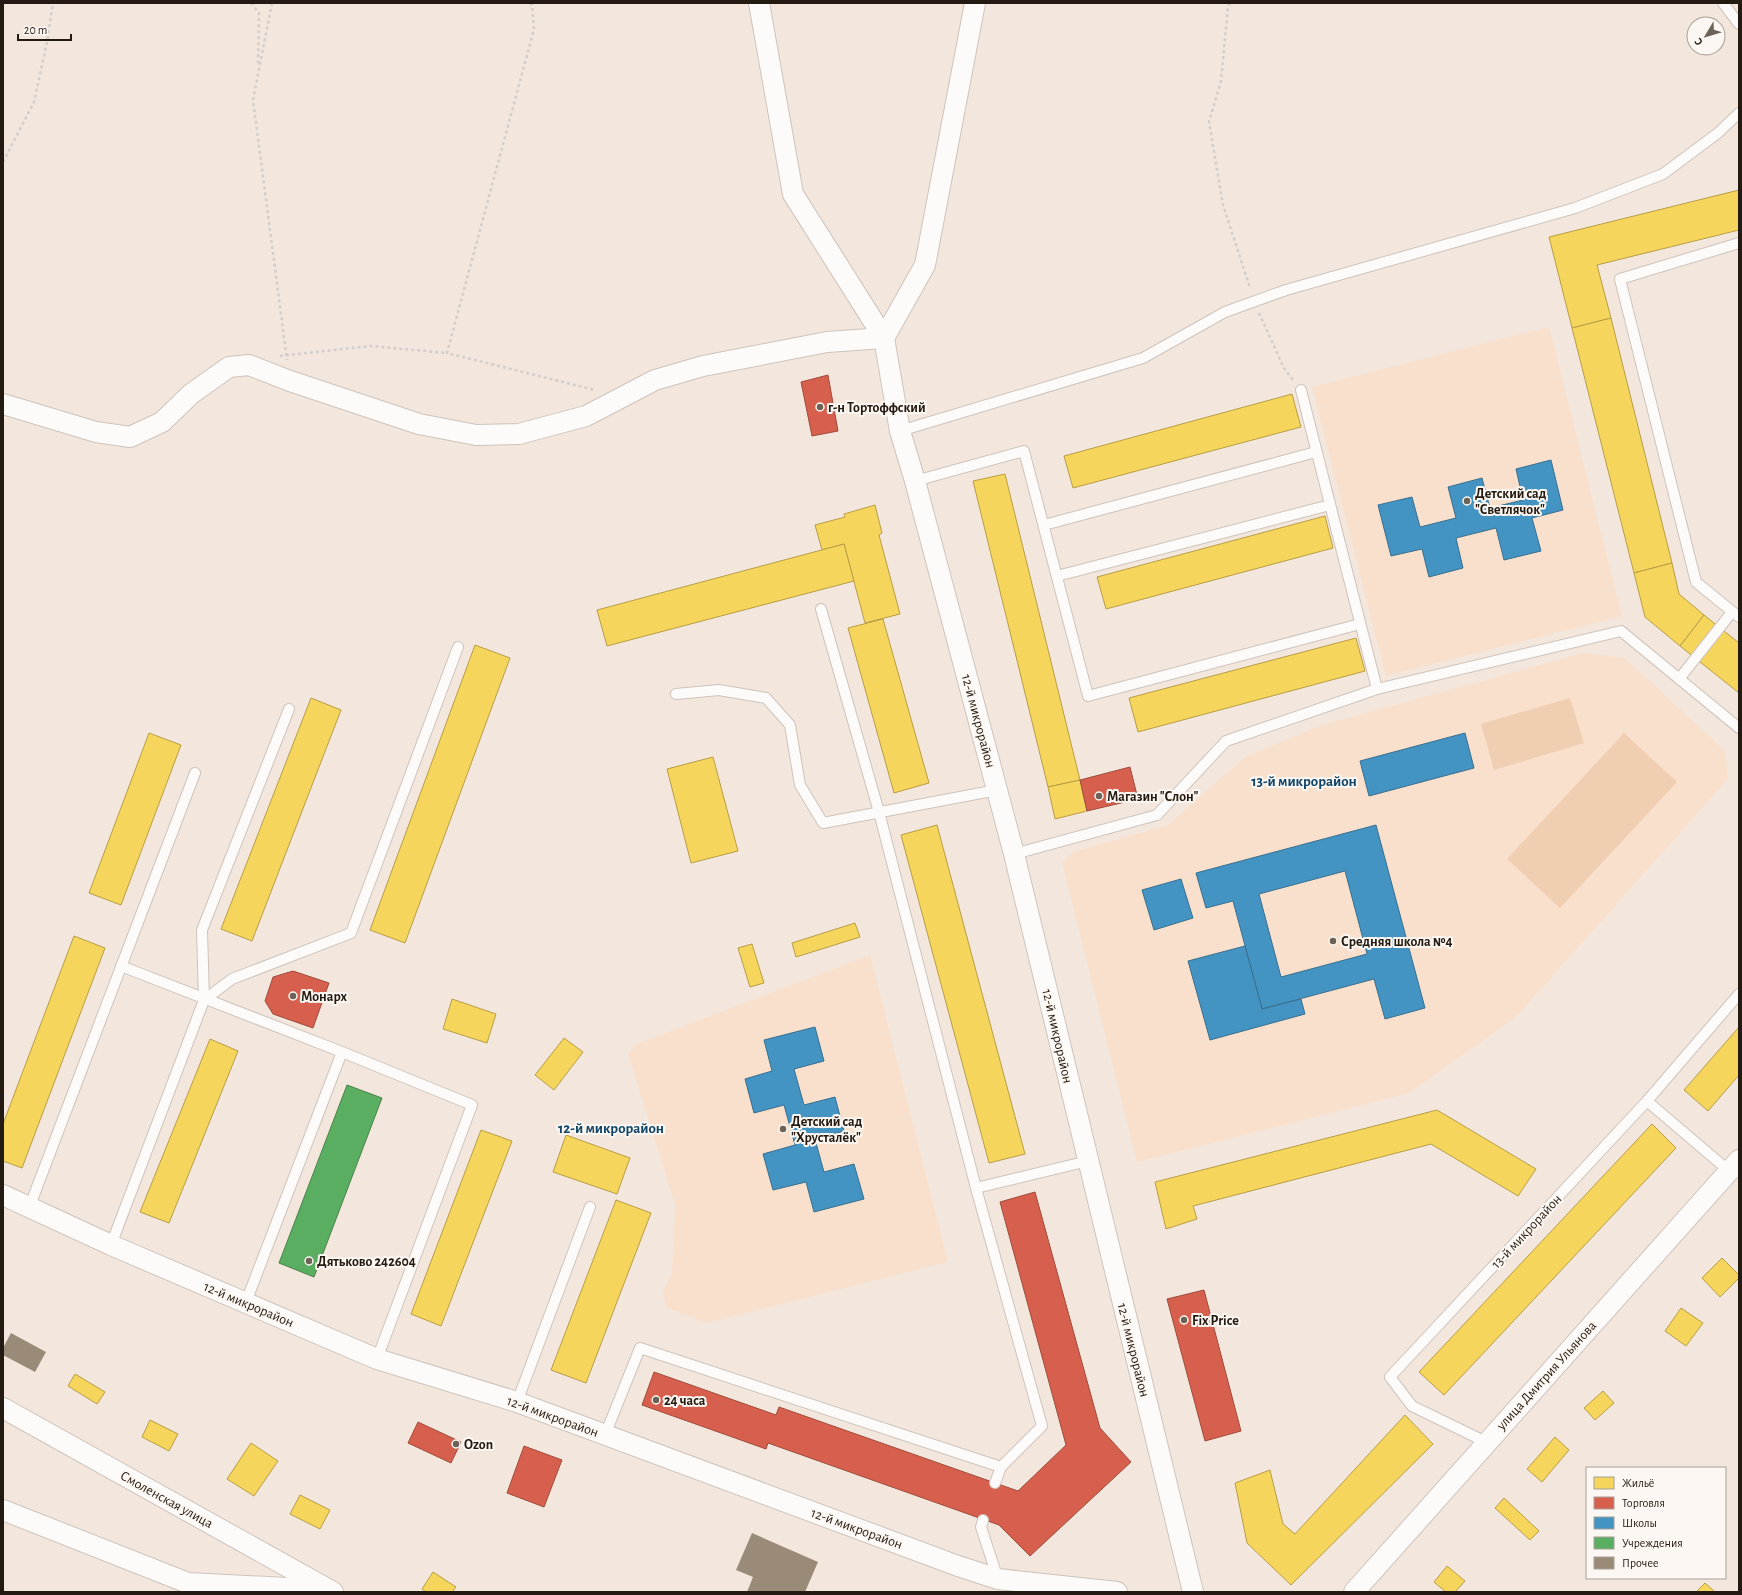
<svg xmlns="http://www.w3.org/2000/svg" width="1742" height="1595" font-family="'Alegreya Sans',sans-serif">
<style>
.built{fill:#f8e0cc}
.green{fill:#efceb2}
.homes{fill:#f6d55c;stroke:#b79d46}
.shops{fill:#d6604d;stroke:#a04b3b}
.schools{fill:#4393c3;stroke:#396f8e;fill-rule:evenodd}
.public{fill:#5aae61;stroke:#4a8249}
.building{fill:#9a8b79}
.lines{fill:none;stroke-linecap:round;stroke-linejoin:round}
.service-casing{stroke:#cdc3bb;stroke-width:12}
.minor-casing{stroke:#cdc3bb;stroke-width:22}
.path{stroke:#d2cecb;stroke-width:2.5;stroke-dasharray:3 3;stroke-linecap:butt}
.service{stroke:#fdfbfa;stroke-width:10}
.minor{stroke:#fdfbfa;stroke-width:20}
.poi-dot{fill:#6c6258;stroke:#fcf7f2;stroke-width:1.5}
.labels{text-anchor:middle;stroke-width:4;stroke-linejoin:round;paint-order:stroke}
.poi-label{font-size:14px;font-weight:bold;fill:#231a11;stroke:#fcf7f2;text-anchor:start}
.street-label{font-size:14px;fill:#231a11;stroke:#fcf7f2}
.neighbourhood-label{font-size:15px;font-weight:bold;fill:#114669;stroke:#fcf7f2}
</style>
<rect width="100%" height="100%" fill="#f3e7dd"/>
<!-- built -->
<g class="built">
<path d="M1549,327L1622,616L1386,676L1312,387Z"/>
<path d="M1583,653L1625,658L1725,751L1728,779L1515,1018L1409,1093L1137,1162L1062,863L1073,852L1168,825L1245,757L1322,725Z"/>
<path d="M870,955L948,1262L706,1323L666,1307L663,1292L672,1274L675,1205L628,1054L634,1045Z"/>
</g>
<!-- green -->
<g class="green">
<path d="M1570,698L1584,743L1494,770L1481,724Z"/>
<path d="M1624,733L1677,782L1560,908L1507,859Z"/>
</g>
<!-- homes -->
<g class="homes">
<path d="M1739,190V230L1597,265L1611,318L1572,328L1549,237Z"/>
<path d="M1611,318L1672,563L1634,573L1572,328Z"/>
<path d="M1292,394L1301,427L1073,488L1064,456Z"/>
<path d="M1005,474L1080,780L1048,787L973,481Z"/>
<path d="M875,505L882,533L879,535L900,614L865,623L844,544L822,550L815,525L845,517L844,514Z"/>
<path d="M1325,516L1333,548L1106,609L1097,577Z"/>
<path d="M844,544L854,581L607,646L597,610Z"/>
<path d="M1672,563L1679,594L1704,615L1680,646L1645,617L1634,573Z"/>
<path d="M1704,615L1739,643V693L1680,646Z"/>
<path d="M883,619L929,783L894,793L848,628Z"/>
<path d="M1356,638L1365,671L1138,732L1129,698Z"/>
<path d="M475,645L510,658L405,943L370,930Z"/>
<path d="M311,698L341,710L252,941L221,929Z"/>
<path d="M149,733L181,745L121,905L89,893Z"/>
<path d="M713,757L738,851L691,863L667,769Z"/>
<path d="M1080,780L1087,811L1055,819L1048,787Z"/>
<path d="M937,825L1025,1154L989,1163L901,835Z"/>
<path d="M855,923L860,937L796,957L792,943Z"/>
<path d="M74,936L105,948L22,1168L3,1161V1124Z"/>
<path d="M752,944L764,983L750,987L738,948Z"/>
<path d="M452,999L496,1014L487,1043L443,1029Z"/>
<path d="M1739,1027V1075L1708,1111L1684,1090Z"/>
<path d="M564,1038L583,1052L554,1090L535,1075Z"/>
<path d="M210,1039L238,1051L169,1223L140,1212Z"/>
<path d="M1437,1110L1536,1169L1518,1196L1431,1144L1193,1206L1197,1219L1166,1229L1155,1182Z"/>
<path d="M1652,1124L1676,1148L1444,1395L1419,1372Z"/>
<path d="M481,1130L512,1141L441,1326L411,1314Z"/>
<path d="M566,1135L630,1158L617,1194L553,1172Z"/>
<path d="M616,1200L651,1213L586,1383L551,1370Z"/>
<path d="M1722,1258L1739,1275V1278L1720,1297L1702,1278Z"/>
<path d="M1681,1308L1703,1323L1686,1346L1665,1331Z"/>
<path d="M75,1374L105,1392L97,1404L68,1386Z"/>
<path d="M1603,1391L1614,1403L1595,1420L1584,1408Z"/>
<path d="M1405,1415L1433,1444L1291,1585L1247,1543L1235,1483L1270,1470L1283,1524L1295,1534Z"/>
<path d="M150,1420L178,1434L169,1451L142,1437Z"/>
<path d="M1555,1437L1569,1450L1542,1482L1527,1469Z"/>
<path d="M251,1443L278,1461L254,1496L227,1479Z"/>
<path d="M300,1495L330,1510L320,1529L290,1514Z"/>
<path d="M1504,1498L1539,1531L1530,1540L1495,1508Z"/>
<path d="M1447,1566L1465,1581L1455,1592H1446L1434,1582Z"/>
<path d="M433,1572L456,1587L452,1592H426L422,1589Z"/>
<path d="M1705,1583L1715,1592H1696Z"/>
</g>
<!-- shops -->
<g class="shops">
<path d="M828,375L838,431L812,436L801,382Z"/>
<path d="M1130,767L1138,799L1087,811L1080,780Z"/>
<path d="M293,971L329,983L313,1028L273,1014L265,1001L273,977Z"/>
<path d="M1035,1192L1100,1428L1131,1462L1030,1556L999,1525L768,1443L766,1449L642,1405L654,1372L776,1415L779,1407L1018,1491L1066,1445L1000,1202Z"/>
<path d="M1204,1290L1241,1431L1205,1441L1167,1299Z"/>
<path d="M418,1422L461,1442L451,1463L408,1443Z"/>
<path d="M524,1446L562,1460L544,1507L507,1493Z"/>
</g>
<!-- schools -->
<g class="schools">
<path d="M1551,460L1563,510L1532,518L1541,551L1504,560L1496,528L1456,538L1463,568L1429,577L1422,549L1391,556L1378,505L1412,497L1420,527L1456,518L1448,487L1482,478L1490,508L1523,500L1516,469Z"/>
<path d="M1465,733L1474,768L1369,796L1360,761Z"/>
<path d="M1376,825L1425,1008L1385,1019L1374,979L1262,1009L1233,901L1206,908L1196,873ZM1345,871L1367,954L1281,977L1259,894Z"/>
<path d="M1181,879L1193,918L1154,930L1142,890Z"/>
<path d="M1245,946L1262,1009L1301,999L1305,1014L1210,1040L1188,961Z"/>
<path d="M815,1027L824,1061L794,1069L804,1105L835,1097L844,1131L815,1139L824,1172L854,1164L864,1199L814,1212L806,1182L773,1190L763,1154L795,1145L784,1105L754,1113L745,1079L772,1071L764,1040Z"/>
</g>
<!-- public -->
<path class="public" d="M347,1085L382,1098L314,1277L279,1263Z"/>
<!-- building -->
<g class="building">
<path d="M11,1333L46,1352L35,1372L3,1355V1348Z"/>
<path d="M752,1533L818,1562L805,1592H747L753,1577L736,1570Z"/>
</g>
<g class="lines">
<!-- service casing -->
<g class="service-casing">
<g id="service">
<path d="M1723,3L1739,24"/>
<path d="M1739,243L1620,279L1696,582L1739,617"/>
<path d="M1301,390L1377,689"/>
<path d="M900,431L1143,358L1225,312L1286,290L1575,208L1663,174L1718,133L1739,113"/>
<path d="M915,481L1024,451L1088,696L1360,624"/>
<path d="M1044,525L1316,452"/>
<path d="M1057,576L1330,505"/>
<path d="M821,609L879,812L976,1188L1088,1161"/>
<path d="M1679,679L1732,612"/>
<path d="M676,694L719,690L766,698L790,725L800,785L823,823L997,790"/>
<path d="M1014,854L1157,815L1226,741L1377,689L1621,631L1739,728"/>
<path d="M121,966L342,1052L472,1105L377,1359"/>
<path d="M204,1000L232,979L351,933L458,647"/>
<path d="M1647,1101L1729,1171"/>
<path d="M29,1208L195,773"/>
<path d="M111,1245L204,1000L202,930L289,709"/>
<path d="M246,1302L342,1052"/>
<path d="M517,1402L590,1207"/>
<path d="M605,1435L640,1348L1001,1467L1042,1426L976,1188"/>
<path d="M1486,1442L1412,1406L1390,1377L1647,1101L1739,994"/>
<path d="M995,1483L1001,1467"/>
<path d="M983,1520L981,1527L998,1579"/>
</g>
</g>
<!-- minor casing -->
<g class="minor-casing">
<g id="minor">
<path d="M975,3L925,265L884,338L900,431L915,481L1014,854L1193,1592"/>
<path d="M3,404L96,432L130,437L162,422L191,394L229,367L249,365L290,381L419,424L476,435L519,434L586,416L655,380L703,366L827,342L884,338L793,194L759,3"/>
<path d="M3,1195L111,1245L377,1359L517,1402L958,1566L998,1579L1117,1592"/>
<path d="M3,1408L333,1592"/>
<path d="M3,1510L188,1583L325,1590"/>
<path d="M1354,1592L1739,1160"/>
</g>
</g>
<!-- path -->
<g class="path">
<path d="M251,3L259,13L258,66"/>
<path d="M272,3L253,100L287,360"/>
<path d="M530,3L532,5L534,29L447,353L595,390"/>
<path d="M1230,3L1228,6L1221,81L1209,122L1223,205L1250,288"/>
<path d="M3,162L34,102L47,42L53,3"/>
<path d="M1259,313L1284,368L1293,380"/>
<path d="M280,356L370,346L447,353"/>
</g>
<!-- service -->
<use href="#service" class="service"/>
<!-- minor -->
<use href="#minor" class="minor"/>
</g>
<!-- markers -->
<g class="poi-dot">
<circle cx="820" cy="407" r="4"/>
<circle cx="1467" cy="501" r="4"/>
<circle cx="1099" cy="796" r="4"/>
<circle cx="1333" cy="941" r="4"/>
<circle cx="293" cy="996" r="4"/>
<circle cx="783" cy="1129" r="4"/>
<circle cx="309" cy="1261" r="4"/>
<circle cx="1184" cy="1320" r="4"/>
<circle cx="656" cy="1400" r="4"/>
<circle cx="456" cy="1444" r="4"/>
</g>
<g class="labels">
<!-- poi labels -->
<g class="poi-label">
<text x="828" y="412">г-н Тортоффский</text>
<text x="1475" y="498">Детский сад<tspan x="1475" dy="16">"Светлячок"</tspan></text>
<text x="1107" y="801">Магазин "Слон"</text>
<text x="1341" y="946">Средняя школа №4</text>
<text x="301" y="1001">Монарх</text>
<text x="791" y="1126">Детский сад<tspan x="791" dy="16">"Хрусталёк"</tspan></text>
<text x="317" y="1266">Дятьково 242604</text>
<text x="1192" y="1325">Fix Price</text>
<text x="664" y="1405">24 часа</text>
<text x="464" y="1449">Ozon</text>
</g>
<!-- street labels -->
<g class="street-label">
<text transform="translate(979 721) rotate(75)" y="5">12-й микрорайон</text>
<text transform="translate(1058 1036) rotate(77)" y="5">12-й микрорайон</text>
<text transform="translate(1526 1231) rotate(-47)" y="5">13-й микрорайон</text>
<text transform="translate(249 1304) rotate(23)" y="5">12-й микрорайон</text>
<text transform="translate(1134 1350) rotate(76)" y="5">12-й микрорайон</text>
<text transform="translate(1546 1375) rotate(-48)" y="5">улица Дмитрия Ульянова</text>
<text transform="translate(553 1416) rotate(20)" y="5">12-й микрорайон</text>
<text transform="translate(167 1499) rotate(29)" y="5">Смоленская улица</text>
<text transform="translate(857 1528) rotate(20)" y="5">12-й микрорайон</text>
</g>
<!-- neighbourhood labels -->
<g class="neighbourhood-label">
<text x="1304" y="786">13-й микрорайон</text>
<text x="611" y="1133">12-й микрорайон</text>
</g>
</g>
<!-- border -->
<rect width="1742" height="1595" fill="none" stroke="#231a11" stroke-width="8"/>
<!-- legend -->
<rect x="1586" y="1467" width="140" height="112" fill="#fcf7f2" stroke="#a59f98"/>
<rect x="1594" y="1477" width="20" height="12" fill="#f6d55c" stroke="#a59f98"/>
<text x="1622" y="1487" font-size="12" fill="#231a11">Жильё</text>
<rect x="1594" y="1497" width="20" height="12" fill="#d6604d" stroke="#a59f98"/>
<text x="1622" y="1507" font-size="12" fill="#231a11">Торговля</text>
<rect x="1594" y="1517" width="20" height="12" fill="#4393c3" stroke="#a59f98"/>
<text x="1622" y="1527" font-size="12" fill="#231a11">Школы</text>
<rect x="1594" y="1537" width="20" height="12" fill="#5aae61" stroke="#a59f98"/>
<text x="1622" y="1547" font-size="12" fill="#231a11">Учреждения</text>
<rect x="1594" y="1557" width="20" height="12" fill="#9a8b79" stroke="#a59f98"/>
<text x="1622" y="1567" font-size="12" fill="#231a11">Прочее</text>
<!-- north arrow -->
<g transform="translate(1706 36) rotate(232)"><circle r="19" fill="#fcf7f2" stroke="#a59f98"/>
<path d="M0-3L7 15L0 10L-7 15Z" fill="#6c6258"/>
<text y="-6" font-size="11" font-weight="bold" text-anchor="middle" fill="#231a11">С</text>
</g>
<!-- scale -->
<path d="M18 34v6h53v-6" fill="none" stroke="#231a11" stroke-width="2"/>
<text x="24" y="34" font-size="12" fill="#231a11" stroke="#fcf7f2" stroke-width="3" paint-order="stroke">20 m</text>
</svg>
